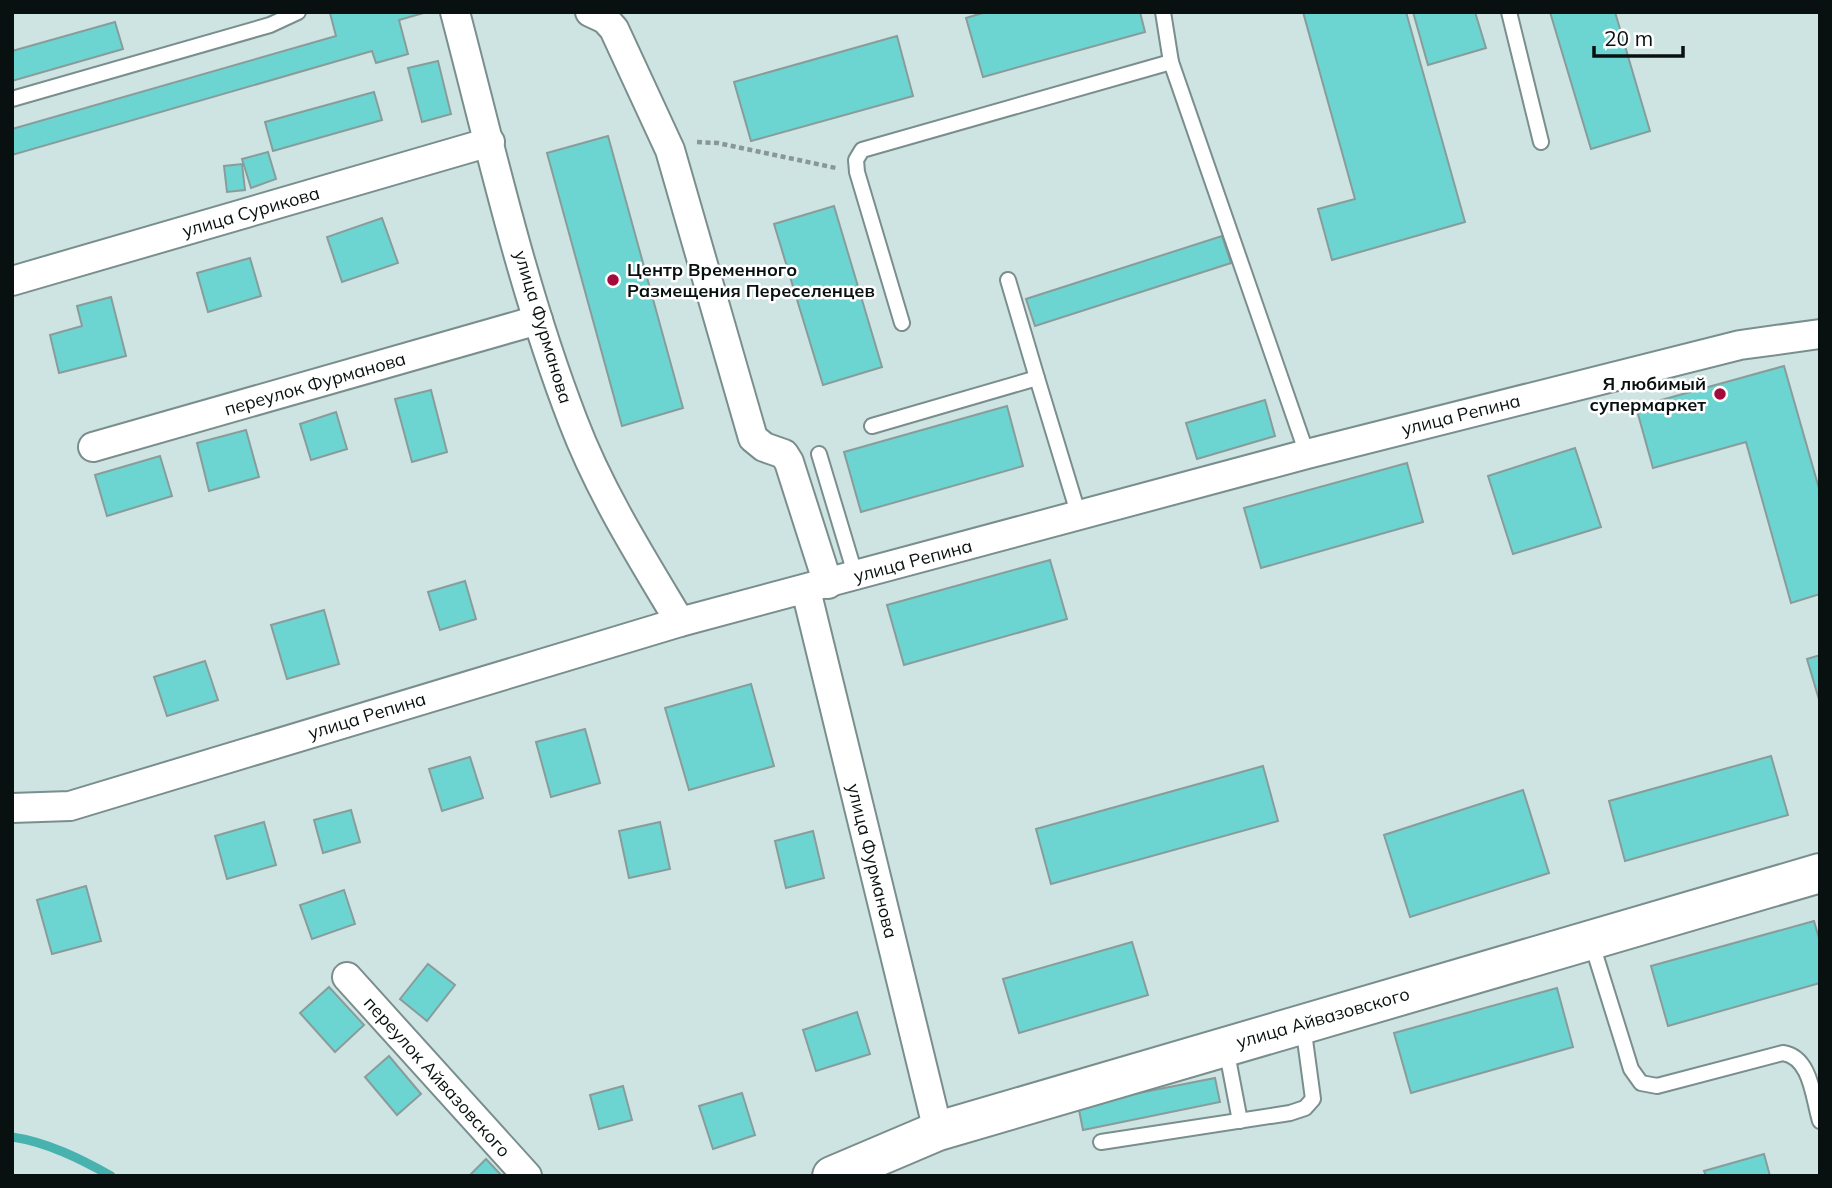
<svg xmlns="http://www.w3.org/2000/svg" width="1832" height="1188" font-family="Mulish,sans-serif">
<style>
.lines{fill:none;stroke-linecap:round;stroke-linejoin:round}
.stream{stroke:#47b2ae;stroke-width:9}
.building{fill:#6dd5d1;stroke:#889d9b;stroke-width:2}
.lane-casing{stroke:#7a8e8d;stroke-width:18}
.street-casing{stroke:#7a8e8d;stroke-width:32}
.secondary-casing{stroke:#7a8e8d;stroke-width:42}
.path{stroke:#879897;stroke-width:4.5;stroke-dasharray:5 3.5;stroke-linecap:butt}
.lane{stroke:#fff;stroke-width:14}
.street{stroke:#fff;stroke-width:28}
.secondary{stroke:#fff;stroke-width:38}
.poi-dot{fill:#a50a3d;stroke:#fff;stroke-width:2.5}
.labels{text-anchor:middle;stroke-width:5;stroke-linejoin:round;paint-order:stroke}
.street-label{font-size:18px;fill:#091110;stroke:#fff}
.poi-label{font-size:18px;font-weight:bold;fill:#091110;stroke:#fff;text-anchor:start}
</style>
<rect width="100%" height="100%" fill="#cee4e3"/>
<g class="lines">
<!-- stream -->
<path class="stream" d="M12,1137C47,1142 81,1159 111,1176"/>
</g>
<!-- building -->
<g class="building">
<path d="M427,12L399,20L408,54L376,63L372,51L12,155V129L336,36L330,13Z"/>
<path d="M986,12H1140L1145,32L983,77L966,18Z"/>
<path d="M1303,12H1406L1465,222L1332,260L1318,209L1355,199Z"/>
<path d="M1413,12H1475L1486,48L1428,65Z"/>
<path d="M1550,12H1615L1650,131L1591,149Z"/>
<path d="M115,22L123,49L12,81V51Z"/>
<path d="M897,36L913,96L751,141L734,82Z"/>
<path d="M438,61L451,114L422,122L408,68Z"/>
<path d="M374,92L382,120L273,151L265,122Z"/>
<path d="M608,136L683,408L622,426L547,153Z"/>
<path d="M268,152L276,179L251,188L242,159Z"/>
<path d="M242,164L245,190L227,192L224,166Z"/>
<path d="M834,206L882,367L823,385L774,224Z"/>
<path d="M382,218L398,263L342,282L327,237Z"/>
<path d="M1222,236L1231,263L1035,326L1026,299Z"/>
<path d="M250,258L261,296L208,312L197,273Z"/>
<path d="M111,297L126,356L59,373L50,335L82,326L77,306Z"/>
<path d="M1784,366L1820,492V594L1791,603L1746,442L1653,468L1636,407Z"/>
<path d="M431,390L447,452L412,462L395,399Z"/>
<path d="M1265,400L1275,436L1197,459L1186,423Z"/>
<path d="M1007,406L1023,466L861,512L844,452Z"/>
<path d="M336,412L347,449L311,460L300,424Z"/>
<path d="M246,430L259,477L209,491L197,443Z"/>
<path d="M1575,448L1601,527L1513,554L1488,476Z"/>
<path d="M160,456L172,496L107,516L95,475Z"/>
<path d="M1407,463L1423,522L1261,568L1244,508Z"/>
<path d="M1050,560L1067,619L904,665L887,605Z"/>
<path d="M465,581L476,619L440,630L428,592Z"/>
<path d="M324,610L339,664L287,679L271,625Z"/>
<path d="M1820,655V703L1807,659Z"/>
<path d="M205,661L218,700L167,716L154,677Z"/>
<path d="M751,684L774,766L689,790L665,708Z"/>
<path d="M585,729L600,783L551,797L536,742Z"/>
<path d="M1771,756L1788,815L1625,861L1609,801Z"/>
<path d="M470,757L483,798L442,811L429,769Z"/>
<path d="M1263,766L1278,821L1051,884L1036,829Z"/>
<path d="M1523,790L1549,873L1410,917L1384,835Z"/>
<path d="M351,810L360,842L323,853L314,820Z"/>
<path d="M264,822L276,865L227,879L215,836Z"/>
<path d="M660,822L670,869L629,878L619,831Z"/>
<path d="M813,831L824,878L786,888L775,841Z"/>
<path d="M86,886L101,941L52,954L37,900Z"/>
<path d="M344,890L355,924L312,939L300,905Z"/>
<path d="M1814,921L1820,942V983L1668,1026L1651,966Z"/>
<path d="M1132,942L1148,995L1019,1033L1003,979Z"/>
<path d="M428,964L455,985L427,1021L400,999Z"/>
<path d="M329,987L364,1025L335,1052L300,1013Z"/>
<path d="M1557,988L1573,1047L1411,1093L1394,1033Z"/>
<path d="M857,1012L870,1054L816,1071L803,1030Z"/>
<path d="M389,1056L421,1094L397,1115L365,1077Z"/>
<path d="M1215,1078L1220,1102L1083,1130L1078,1105Z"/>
<path d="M623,1086L632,1120L599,1129L590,1095Z"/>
<path d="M742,1093L755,1135L713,1149L699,1106Z"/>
<path d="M1764,1154L1770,1176H1706L1704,1171Z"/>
<path d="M486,1159L502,1176H469Z"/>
</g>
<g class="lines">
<!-- lane casing -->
<g class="lane-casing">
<g id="lane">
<path d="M1163,12L1171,62L1307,454"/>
<path d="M1509,12L1541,142"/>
<path d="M12,99L270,25L298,12"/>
<path d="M1008,280L1037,378"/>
<path d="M902,323L857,172L856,160L862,150L1171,62"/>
<path d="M872,426L1037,378L1079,516"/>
<path d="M819,454L856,577"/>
<path d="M1591,941L1631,1069L1641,1083L1657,1086L1783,1053C1811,1057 1813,1098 1820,1121"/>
<path d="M1226,1048L1240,1121"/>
<path d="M1101,1142L1290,1113L1305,1108L1313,1099L1303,1025"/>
</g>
</g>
<!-- street casing -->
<g class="street-casing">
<g id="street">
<path d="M455,12C491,149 522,289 573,421C600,492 641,557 680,622"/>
<path d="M590,12L605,19L614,29L670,150L753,438L764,447L784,454L789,462L828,584"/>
<path d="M12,281L490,142"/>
<path d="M93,447L538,320"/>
<path d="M806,590L938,1131"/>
<path d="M12,808L70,806L680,622L1307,454L1740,345L1820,334"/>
<path d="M347,977L527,1176"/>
</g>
</g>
<!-- secondary casing -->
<g class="secondary-casing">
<path id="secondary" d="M832,1176L938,1131L1820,873"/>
</g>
<!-- path -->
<path class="path" d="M697,142L718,143L836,168"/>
<!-- lane -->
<use href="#lane" class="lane"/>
<!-- street -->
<use href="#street" class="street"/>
<!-- secondary -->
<use href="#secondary" class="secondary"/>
</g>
<!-- markers -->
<g class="poi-dot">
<circle cx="613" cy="280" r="7"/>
<circle cx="1720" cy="394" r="7"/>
</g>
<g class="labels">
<!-- street labels -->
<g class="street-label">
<text transform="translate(251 212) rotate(-16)" y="6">улица Сурикова</text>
<text transform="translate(543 327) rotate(73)" y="6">улица Фурманова</text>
<text transform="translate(315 384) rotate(-16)" y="6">переулок Фурманова</text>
<text transform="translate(1461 415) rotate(-14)" y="6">улица Репина</text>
<text transform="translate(913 561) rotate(-15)" y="6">улица Репина</text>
<text transform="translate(367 716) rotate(-17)" y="6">улица Репина</text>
<text transform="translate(872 861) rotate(76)" y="6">улица Фурманова</text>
<text transform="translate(1323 1018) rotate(-16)" y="6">улица Айвазовского</text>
<text transform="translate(437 1077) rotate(48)" y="6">переулок Айвазовского</text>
</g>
<!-- poi labels -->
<g class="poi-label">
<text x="627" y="276">Центр Временного<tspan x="627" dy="21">Размещения Переселенцев</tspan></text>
<text x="1706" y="390" text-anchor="end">Я любимый<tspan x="1706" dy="21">супермаркет</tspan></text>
</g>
</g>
<!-- border -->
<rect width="1832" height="1188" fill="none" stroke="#091110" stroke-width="28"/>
<!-- scale -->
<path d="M1594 46v10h89v-10" fill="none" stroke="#091110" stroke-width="3.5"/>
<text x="1604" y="46" font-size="21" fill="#091110" stroke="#ffffff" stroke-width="5" paint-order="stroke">20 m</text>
</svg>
